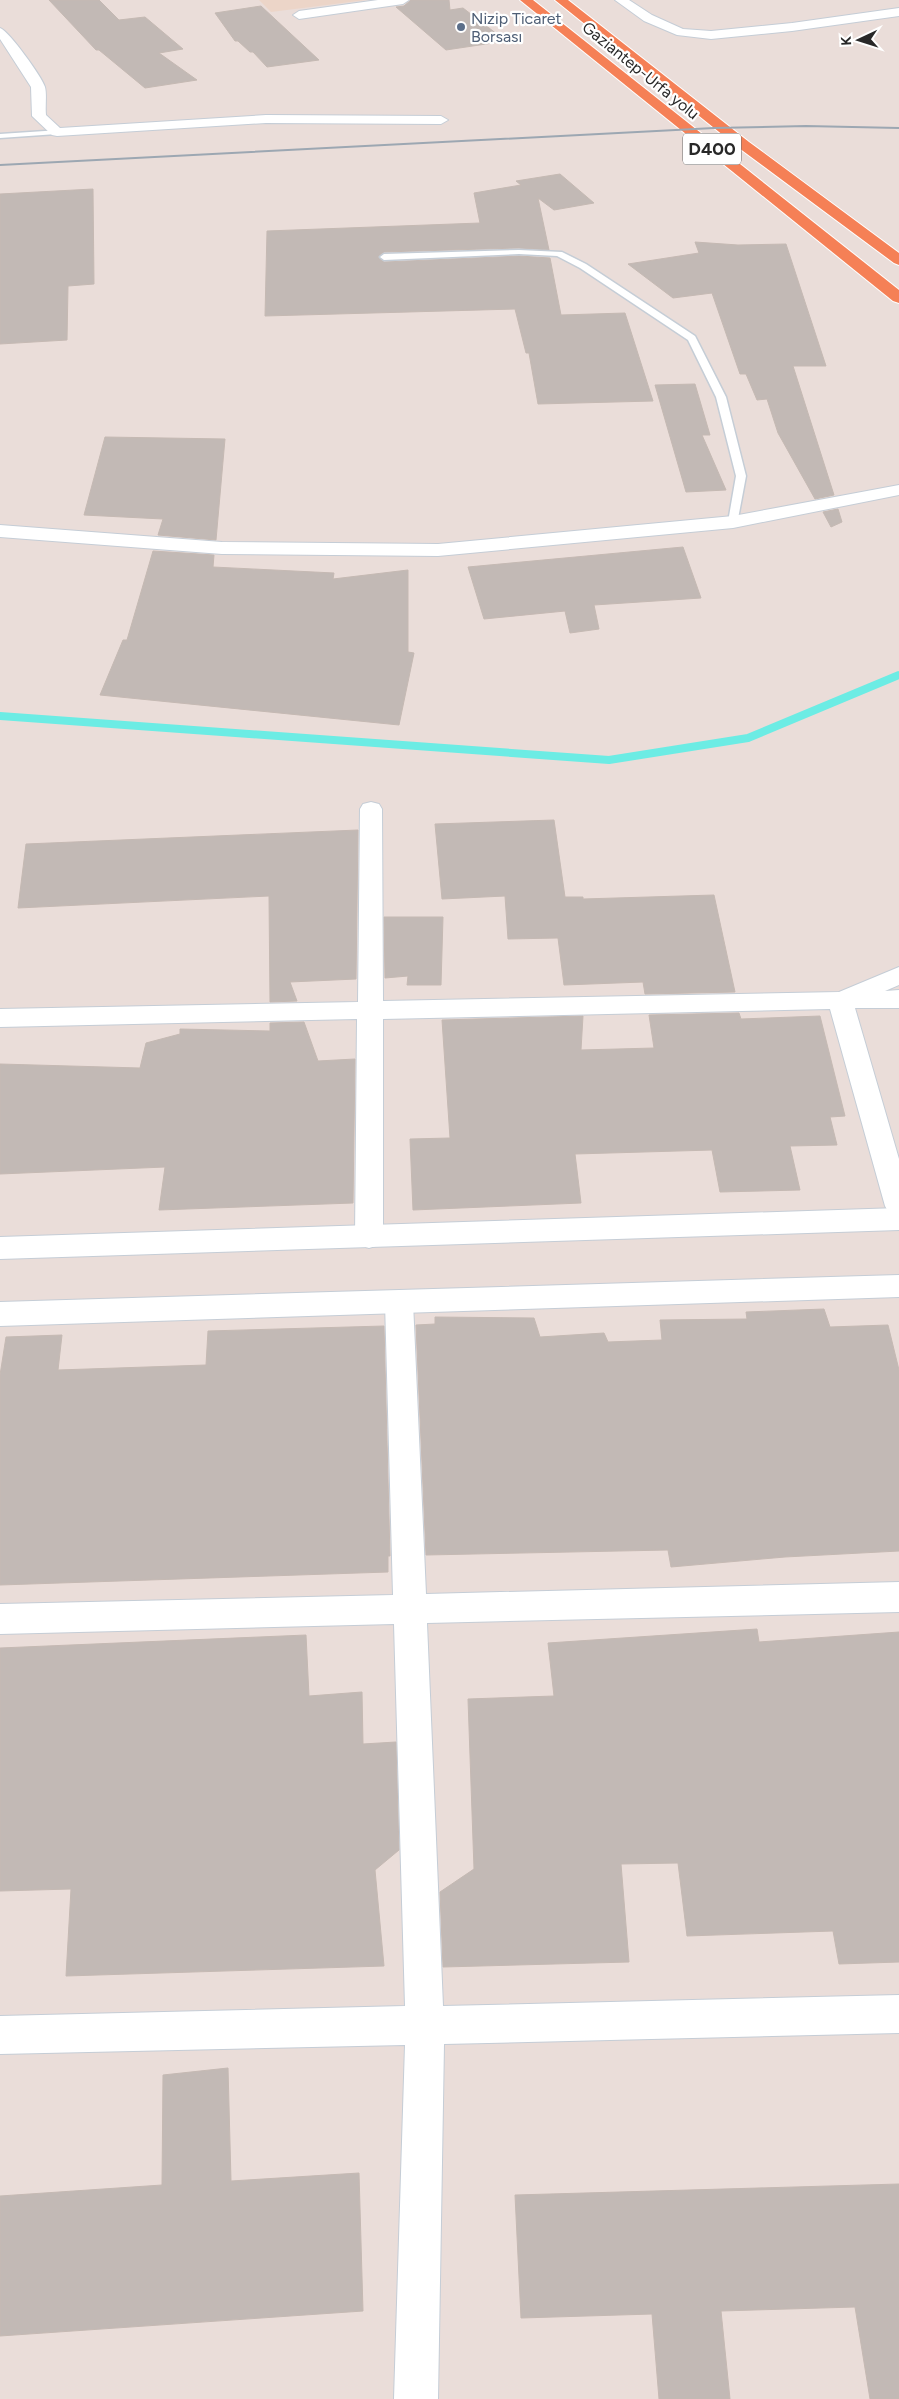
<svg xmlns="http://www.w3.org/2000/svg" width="899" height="2399" font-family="Figtree,sans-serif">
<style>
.education{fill:#ecd5c8}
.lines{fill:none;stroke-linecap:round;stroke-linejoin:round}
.stream{stroke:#6cece4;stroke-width:8}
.building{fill:#c2b9b5;stroke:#c5b9b3}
.service-casing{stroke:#c5cdd6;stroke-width:3}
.minor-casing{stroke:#c5cdd6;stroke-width:2}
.tertiary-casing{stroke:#c5cdd6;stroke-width:2}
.secondary-casing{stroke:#c5cdd6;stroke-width:2}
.trunk-casing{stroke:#fff;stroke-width:2}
.service{fill:#fff;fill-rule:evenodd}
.minor{fill:#fff;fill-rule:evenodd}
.tertiary{fill:#fff;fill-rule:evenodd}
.secondary{fill:#fff;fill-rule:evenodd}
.trunk{fill:#f58056;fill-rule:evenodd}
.rail{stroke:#9ca7b2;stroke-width:2}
.service-dot{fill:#5c6f8a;stroke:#fff;stroke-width:2}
.labels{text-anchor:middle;stroke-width:4.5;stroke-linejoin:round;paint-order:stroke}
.far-service-label{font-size:16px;fill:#4e5e75;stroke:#fff;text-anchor:start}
.far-street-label{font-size:16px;fill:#282828;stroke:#fff}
.shield{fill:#fff;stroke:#686868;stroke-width:1}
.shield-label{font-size:18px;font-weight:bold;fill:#282828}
</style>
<rect width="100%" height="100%" fill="#eaddd9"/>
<!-- education -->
<path class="education" d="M259,0H366L271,12Z"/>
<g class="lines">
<!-- stream -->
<path class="stream" d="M0,716L609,760L748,738L899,675"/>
</g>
<!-- building -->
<g class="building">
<path d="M49,0H99L119,20L145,17L183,49L159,53L197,80L145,88L99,50H96Z"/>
<path d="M411,0H449L450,10L463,8L506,41L446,50L396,7L404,6Z"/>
<path d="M261,6L319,60L267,67L253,52H250L238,41H235L215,13Z"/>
<path d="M560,174L594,203L554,210L538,198L549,250L519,248L384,252L378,257L384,262L519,256L550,258L561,315L625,313L653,401L538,404L529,353H526L515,309L265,316L267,231L480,223L474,193L521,185L516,181Z"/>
<path d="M93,189L94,284L68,286L67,340L0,344V194Z"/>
<path d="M695,242L738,245L786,244L826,366H793L834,495L815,499L778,433L767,399L757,400L746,374H740L712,293L673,298L628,264L699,253Z"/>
<path d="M695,384L710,435H702L726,490L686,492L655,385Z"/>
<path d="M105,437L225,439L216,540L158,535L163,519L84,515Z"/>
<path d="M838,509L842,522L831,527L823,512Z"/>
<path d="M683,547L701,598L594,605L599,629L570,633L565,611L484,619L468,567Z"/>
<path d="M153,551L214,555L213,567L334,573L333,579L408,570V652L414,653L399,725L100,695L123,640H127Z"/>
<path d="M554,820L565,897H583V899L714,895L735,992L645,994L643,982L564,985L558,938L508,939L505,896L442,899L435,824Z"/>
<path d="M358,830L356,979L290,982L297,1001L270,1002L269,896L18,908L26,844Z"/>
<path d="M384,917H443L441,985H407L408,976L385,978Z"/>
<path d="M739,1013L741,1019L820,1016L845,1116L830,1117L837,1145L790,1146L800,1190L720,1192L712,1150L575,1154L581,1203L413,1210L410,1139L450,1138L442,1020L583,1016L581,1050L654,1048L649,1015Z"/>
<path d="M304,1022L318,1061L355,1059L353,1203L159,1210L165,1167L0,1174V1064L140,1068L146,1043L180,1034V1029L270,1031V1023Z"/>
<path d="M824,1309L830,1327L888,1325L899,1370V1551L785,1557L671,1567L668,1550L426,1555L416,1325L435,1324V1317L534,1318L540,1337L604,1333L608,1342L662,1340L660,1320L747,1319L746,1312Z"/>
<path d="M384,1326L390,1556H388V1572L0,1585V1375L6,1337L62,1335L58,1370L206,1365L208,1331Z"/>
<path d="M757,1629L759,1642L899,1632V1962L839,1964L833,1931L687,1936L678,1863L621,1864L629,1962L443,1967L440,1892L474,1869L468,1699L554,1696L548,1643Z"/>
<path d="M306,1635L309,1696L362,1692L363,1744L396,1742L399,1850L375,1870L384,1966L66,1976L71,1889L0,1891V1648Z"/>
<path d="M228,2068L231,2181L359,2173L363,2311L0,2336V2196L162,2185L163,2075Z"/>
<path d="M899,2184V2399H870L855,2307L721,2311L730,2399H659L652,2314L521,2318L515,2195Z"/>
</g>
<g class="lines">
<!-- service casing -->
<g class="service-casing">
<g id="service">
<path d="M60,130L61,132L57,134L0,138V134Z"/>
<path d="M519,250L562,252L586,264L695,336L726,397L746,476L737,524L733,525L728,522L736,476L716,397L688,340L580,268L557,256L519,254L384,260L380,257L384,254Z"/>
</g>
</g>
<!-- minor casing -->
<g class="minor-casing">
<g id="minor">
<path d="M378,0H409L403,4L299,19L293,15L299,11Z"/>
<path d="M615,0H629L652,15L683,29L711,31L792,23L899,8V16L792,31L711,39L677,35L644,21Z"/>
<path d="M899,485V495L733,528L438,556L222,554L0,537V525L222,542L438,544L733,516Z"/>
<path d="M371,802L379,804L382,809L383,1001L839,992L899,967V985L885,991L899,990V1008H855L899,1159V1216L889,1213L885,1206L830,1009L383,1019V1237L379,1245L369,1248L359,1245L355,1237L357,1019L0,1027V1009L358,1002L360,809L363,804Z"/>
<path d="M399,1291L409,1294L413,1302L426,1594L899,1582V1612L427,1623L443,2006L899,1995V2033L444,2044L438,2399H394L405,2045L0,2054V2016L405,2006L394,1624L0,1634V1604L393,1595L385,1302L389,1294Z"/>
</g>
</g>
<!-- tertiary casing -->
<g class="tertiary-casing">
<path id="tertiary" d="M0,28C9,31 42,77 45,87C47,95 45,107 46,115L60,128L266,115L441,116L448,120L441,124L266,123L57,136L52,135L32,116L31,87L0,39Z"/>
</g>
<!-- secondary casing -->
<g class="secondary-casing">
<g id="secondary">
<path d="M899,1208V1230L0,1259V1237Z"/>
<path d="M899,1275V1297L0,1326V1302Z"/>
</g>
</g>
<!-- trunk casing -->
<g class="trunk-casing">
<g id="trunk">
<path d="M520,0H533L899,290V303L893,301Z"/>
<path d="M555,0H568L749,142L899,253V265L894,263L739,148Z"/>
</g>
</g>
<!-- service -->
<use href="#service" class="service"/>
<!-- minor -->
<use href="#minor" class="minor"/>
<!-- tertiary -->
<use href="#tertiary" class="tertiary"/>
<!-- secondary -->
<use href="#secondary" class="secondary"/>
<!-- trunk -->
<use href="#trunk" class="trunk"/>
<!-- rail -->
<path class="rail" d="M0,165L714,128L806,126L899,128"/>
</g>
<!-- markers -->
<circle class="service-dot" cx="461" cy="27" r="5"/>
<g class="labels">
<!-- far-service labels -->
<g class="far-service-label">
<text x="471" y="24">Nizip Ticaret<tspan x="471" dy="18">Borsası</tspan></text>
</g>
<!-- far-street labels -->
<g class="far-street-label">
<text transform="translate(641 70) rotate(39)" y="6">Gaziantep-Urfa yolu</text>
</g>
<!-- shield labels -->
<rect class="shield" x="683" y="133.5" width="58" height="31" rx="4"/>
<g class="shield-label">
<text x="712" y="155">D400</text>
</g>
</g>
<!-- north arrow -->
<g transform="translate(859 40) rotate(266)" stroke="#ffffff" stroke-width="4" paint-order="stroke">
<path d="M0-4L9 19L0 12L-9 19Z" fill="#282828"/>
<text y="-8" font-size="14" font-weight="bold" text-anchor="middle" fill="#282828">K</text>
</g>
</svg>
